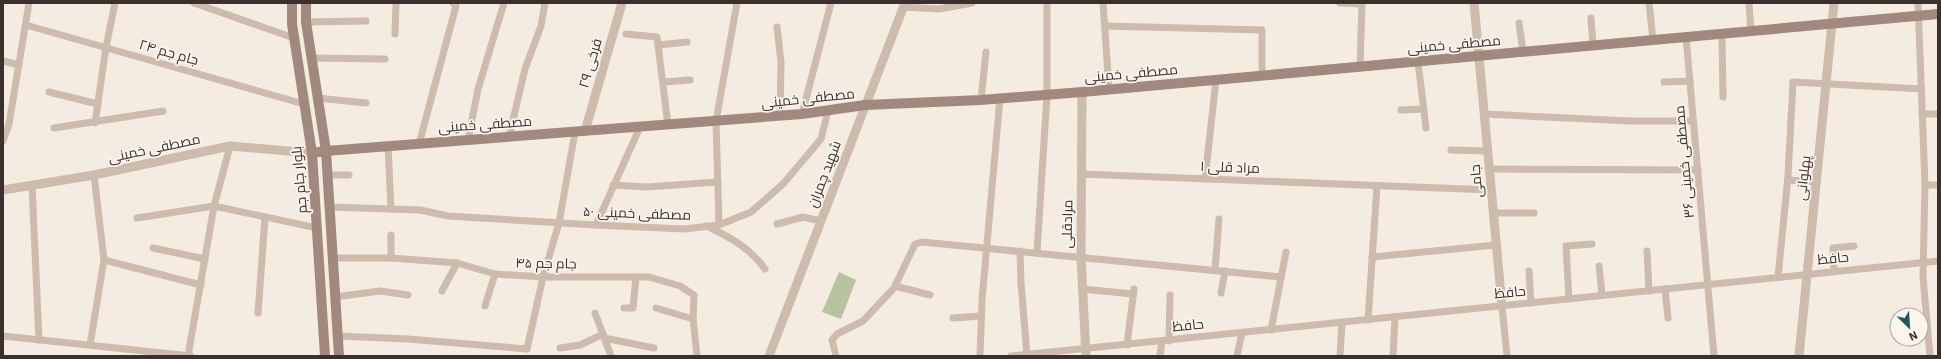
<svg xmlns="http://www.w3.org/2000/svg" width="1941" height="359" font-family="'IBM Plex Sans',Cairo,sans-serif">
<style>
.green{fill:#b8c4a0}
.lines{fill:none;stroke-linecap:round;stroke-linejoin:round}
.minor{stroke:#cdbbac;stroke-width:7}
.tertiary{stroke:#cdbbac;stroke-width:9}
.secondary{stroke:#a18a7d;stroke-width:10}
.labels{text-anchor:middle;stroke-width:3.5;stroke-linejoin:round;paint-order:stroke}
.street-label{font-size:14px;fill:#3b302b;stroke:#fbf5ee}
</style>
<rect width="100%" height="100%" fill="#f4ebe1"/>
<!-- green -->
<path class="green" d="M839,272L856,280L841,319L822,312Z"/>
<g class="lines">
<!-- minor -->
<g class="minor">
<path d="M194,3L294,38"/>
<path d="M1103,3L1109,89"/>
<path d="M1340,3L1362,4"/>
<path d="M1649,3L1653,40"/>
<path d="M1749,3L1751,32"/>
<path d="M1918,3L1925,185L1923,277L1930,356"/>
<path d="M903,7L939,9L972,3"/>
<path d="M1591,18L1593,46"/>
<path d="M306,22L366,21"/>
<path d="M1519,23L1523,52"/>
<path d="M26,25L304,104"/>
<path d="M1105,26L1262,30V76"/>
<path d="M777,27L781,62L780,116"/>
<path d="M395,34L396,3"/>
<path d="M626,34L657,37L668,125"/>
<path d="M1722,34L1723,97"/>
<path d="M1686,37L1714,356"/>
<path d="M658,45L687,42"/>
<path d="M311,58L385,59"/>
<path d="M3,61L19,65"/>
<path d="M1418,62L1426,128"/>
<path d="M1360,67L1362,3"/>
<path d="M663,82L690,80"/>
<path d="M1664,82L1690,81"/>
<path d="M49,92L98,104"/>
<path d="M317,98L366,103"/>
<path d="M981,100L986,52"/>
<path d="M1401,110L1424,109"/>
<path d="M802,114L831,3"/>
<path d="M1484,114L1630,121H1693"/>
<path d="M1922,114H1938"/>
<path d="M95,123L106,47L115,3"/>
<path d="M54,128L163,111"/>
<path d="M509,137L525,69L541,26L545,3"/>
<path d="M468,140L478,89L504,3"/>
<path d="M3,141L9,124L29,3"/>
<path d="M419,144L456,6L453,3"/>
<path d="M388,146L391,209"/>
<path d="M1451,150L1488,151"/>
<path d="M1489,169L1698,170"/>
<path d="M1081,174L1491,190"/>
<path d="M327,175H349"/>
<path d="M1205,179L1216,80"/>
<path d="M1788,180L1817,182"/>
<path d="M32,185L39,340"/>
<path d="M613,185L646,187L718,182"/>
<path d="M1925,185H1938"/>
<path d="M329,207L420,210L448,216L596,225L684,229L719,225L751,212L783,184L821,139L828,111"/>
<path d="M1493,213H1534"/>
<path d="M137,218L214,206L317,228"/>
<path d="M777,224L803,217L821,221"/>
<path d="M596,225L640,127"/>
<path d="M719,225L716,121L737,3"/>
<path d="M707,226C731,238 749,247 765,269"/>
<path d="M391,235V258"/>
<path d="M153,248L205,259"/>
<path d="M1020,251L1021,283L1027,355"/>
<path d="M1647,251L1649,291"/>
<path d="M1037,252L1047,95V3"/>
<path d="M1372,257L1496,245"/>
<path d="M333,258H391L457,263L495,274L543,277H649L680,286L694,295L693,319L697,356"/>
<path d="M104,260L201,285"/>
<path d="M1599,266L1602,295"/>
<path d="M1215,270L1219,219"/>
<path d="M1529,271L1531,303"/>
<path d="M1834,271L1833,248L1854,246"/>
<path d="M1778,277L1788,176L1793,82L1922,89"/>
<path d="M895,286L930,295"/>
<path d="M1082,289L1133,294"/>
<path d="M1665,289L1668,318"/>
<path d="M442,291L457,263"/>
<path d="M1221,293L1225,271"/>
<path d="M335,297L380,291L408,295"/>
<path d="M1569,299L1566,246L1592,244"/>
<path d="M485,306L495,274"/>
<path d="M1502,306L1507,356"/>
<path d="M624,308H633L636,277"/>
<path d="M656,308L693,319"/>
<path d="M258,313L265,217"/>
<path d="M595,313L611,356"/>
<path d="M953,318L981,316"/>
<path d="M1368,320L1377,186"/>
<path d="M1271,330L1286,252"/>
<path d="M3,336L191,356"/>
<path d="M338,336L408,339L527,349L543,277L559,223L575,132"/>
<path d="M604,338L654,348"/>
<path d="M1169,341L1170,295"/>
<path d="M90,345L104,260L94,175"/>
<path d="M1127,345L1134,289"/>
<path d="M560,348L580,345L603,334"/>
<path d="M188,356L214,206L230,146"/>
<path d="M836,356L832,340L837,334L863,321L894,288L915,244L922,242L1281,277"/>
<path d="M980,356L982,300L1000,98"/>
<path d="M1011,356L1938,261"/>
<path d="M1160,356L1162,341"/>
<path d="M1237,356L1242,333"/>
<path d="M1340,356L1342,322"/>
<path d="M1393,356L1395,317"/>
</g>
<!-- tertiary -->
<g class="tertiary">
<path d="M1474,3L1502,306"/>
<path d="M1082,92L1081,256L1086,356"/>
<path d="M585,131L622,3"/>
<path d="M3,190L94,175L230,146L312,153"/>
<path d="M769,356L905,3"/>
<path d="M1799,356L1834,3"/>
</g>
<!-- secondary -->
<g class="secondary">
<path d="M292,3V24L312,153L325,356"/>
<path d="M306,3V22L326,151L339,356"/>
<path d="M312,153L326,151L802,114L865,105L981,100L1082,92L1938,14"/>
</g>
</g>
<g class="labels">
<!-- street labels -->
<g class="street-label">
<text transform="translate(1454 44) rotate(-5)" y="5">مصطفی خمینی</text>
<text transform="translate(169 52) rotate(16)" y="5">جام جم ۲۴</text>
<text transform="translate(590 63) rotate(-74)" y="5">فرخی ۲۹</text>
<text transform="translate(1131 73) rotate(-5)" y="5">مصطفی خمینی</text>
<text transform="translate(808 98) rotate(-6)" y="5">مصطفی خمینی</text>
<text transform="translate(485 124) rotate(-4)" y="5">مصطفی خمینی</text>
<text transform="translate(154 148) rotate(-12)" y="5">مصطفی خمینی</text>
<text transform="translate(1684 162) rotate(-95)" y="5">مصطفی خمینی ۳۶</text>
<text transform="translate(1230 167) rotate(2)" y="5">مراد قلی ۱</text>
<text transform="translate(824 174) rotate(-69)" y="5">شهید چمران</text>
<text transform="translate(1803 178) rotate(-84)" y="5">پهلوانی</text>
<text transform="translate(299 180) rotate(-95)" y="5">بلوار جام جم</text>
<text transform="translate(1476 181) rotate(-95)" y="5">جامی</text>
<text transform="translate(637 213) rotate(2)" y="5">مصطفی خمینی ۵۰</text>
<text transform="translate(1067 224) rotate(-89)" y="5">مرادقلی</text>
<text transform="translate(1833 258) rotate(-6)" y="5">حافظ</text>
<text transform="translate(546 263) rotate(1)" y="5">جام جم ۴۵</text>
<text transform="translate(1510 292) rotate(-6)" y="5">حافظ</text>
<text transform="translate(1188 325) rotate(-6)" y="5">حافظ</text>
</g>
</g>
<!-- border -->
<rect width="1941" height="359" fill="none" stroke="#3b302b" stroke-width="8"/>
<!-- north arrow -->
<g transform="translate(1909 327) rotate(155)"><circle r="19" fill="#fbf5ee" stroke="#aea6a0"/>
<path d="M0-3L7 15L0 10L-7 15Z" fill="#1f5a5e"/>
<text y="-6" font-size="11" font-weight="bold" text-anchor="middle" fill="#3b302b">N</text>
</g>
</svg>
